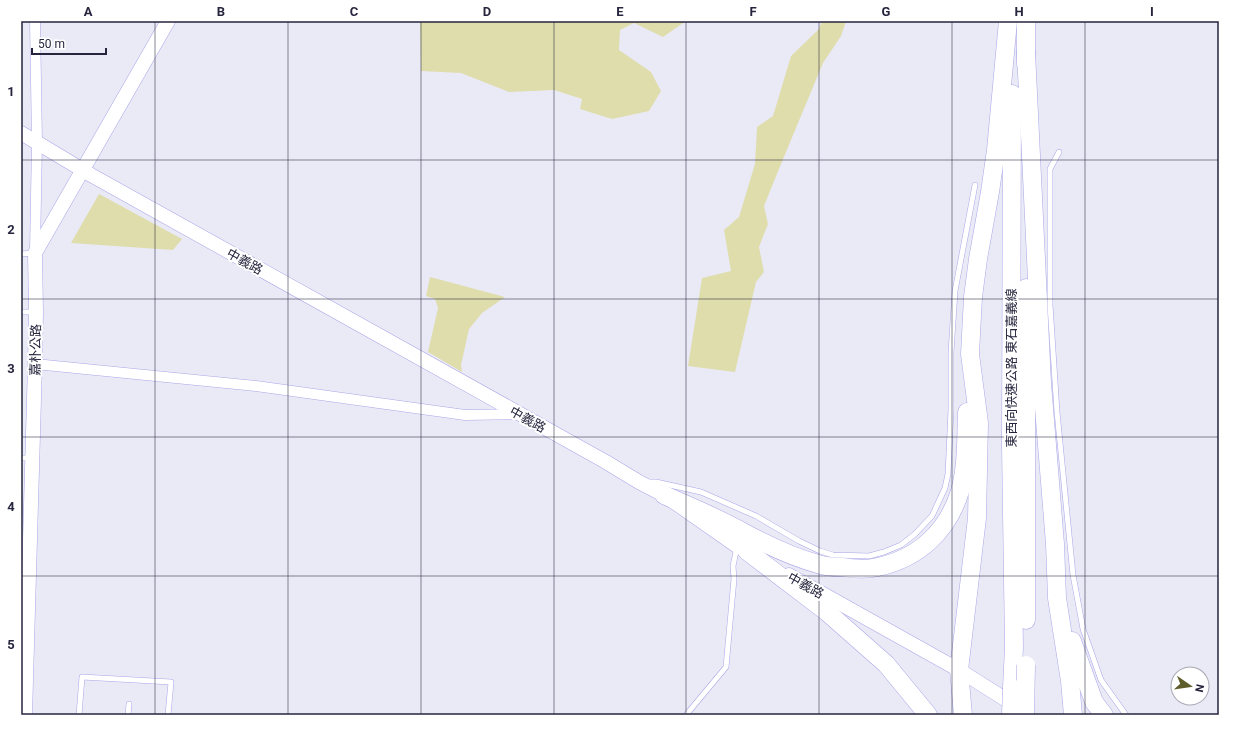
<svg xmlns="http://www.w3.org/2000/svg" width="1240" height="736" font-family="Roboto,'Noto Sans TC',sans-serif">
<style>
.green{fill:#dfddac}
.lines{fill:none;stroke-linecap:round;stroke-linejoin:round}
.lane-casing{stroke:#aaa6e7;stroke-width:6}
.street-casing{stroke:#aaa6e7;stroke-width:11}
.secondary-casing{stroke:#aaa6e7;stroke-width:15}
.highway-casing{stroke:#aaa6e7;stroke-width:19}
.lane{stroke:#fff;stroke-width:5}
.street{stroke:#fff;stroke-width:10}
.secondary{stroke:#fff;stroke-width:14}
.highway{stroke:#fff;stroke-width:18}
.highway-bridge-casing{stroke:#aaa6e7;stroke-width:19;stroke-linecap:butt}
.highway-bridge{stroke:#fff;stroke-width:18}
.grid{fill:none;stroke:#27253e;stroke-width:1;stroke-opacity:0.55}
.labels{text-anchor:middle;stroke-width:4;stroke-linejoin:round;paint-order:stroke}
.street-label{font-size:13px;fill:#27253e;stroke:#fff}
.neatline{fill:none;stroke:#27253e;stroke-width:1.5}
.grid-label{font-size:13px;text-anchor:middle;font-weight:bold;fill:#27253e}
</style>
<rect width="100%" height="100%" fill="#eaeaf7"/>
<!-- green -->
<g class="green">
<path d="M420,21H686L663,37L634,23L620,30L619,50L651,72L661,91L649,111L612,119L580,109L582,99L554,90L509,92L461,73L421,71Z"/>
<path d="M822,21H846L841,36L823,63L781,164L764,206L768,224L759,247L764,272L756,282L735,372L688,366L702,278L731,271L724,230L739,217L755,164L757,127L773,116L791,56L819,29Z"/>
<path d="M99,194L182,239L173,250L71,243Z"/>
<path d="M430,277L505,297L482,313L469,329L461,365L462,372L428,352L438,308L435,299L426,296Z"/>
</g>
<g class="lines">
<!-- lane casing -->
<g class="lane-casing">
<g id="lane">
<path d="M1059,152L1050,169V305L1057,412L1073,575L1083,629L1101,680L1126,715"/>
<path d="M21,254L34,253"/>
<path d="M21,312H35"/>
<path d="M21,458H31"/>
<path d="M650,482H656L701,492L756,516L799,541L820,551L833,555L869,556L884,552L901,545L915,534L932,516L945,488L948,474L951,410V352L955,291L975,185"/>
<path d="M79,715L82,677L171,682L168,715"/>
<path d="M128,715L129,704"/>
<path d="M686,715L726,667L734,579L733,566L737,547"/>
</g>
</g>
<!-- street casing -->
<g class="street-casing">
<g id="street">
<path d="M35,251L37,142L35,21"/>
<path d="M35,364L256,386L465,415L520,414"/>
</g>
</g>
<!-- secondary casing -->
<g class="secondary-casing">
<g id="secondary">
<path d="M21,133L91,175L520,414L606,462L639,482L664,495L737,546L756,556"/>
<path d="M789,575L959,670L1019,708"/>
<path d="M25,715L35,364L36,312L35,253L168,21"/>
</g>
</g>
<!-- highway casing -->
<g class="highway-casing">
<g id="highway">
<path d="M1026,52L1042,383L1055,544L1057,598L1070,681L1073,715"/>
<path d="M1026,64V21"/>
<path d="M1012,94L1011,446L1014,647L1012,688"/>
<path d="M664,495C691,507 718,518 743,532C767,545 792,557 818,564C826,567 834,567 842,567C854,569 866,570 878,567C919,558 948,531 960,491C967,466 966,438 967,412"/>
<path d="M747,551L827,612L886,664L928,715"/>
<path d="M1026,620V288"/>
<path d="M1072,641L1094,702L1104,715"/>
<path d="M963,715L959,670L977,518L979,423L970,354L973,297L978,259L990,192L996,150L1008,21"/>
</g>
</g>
<!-- lane -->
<use href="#lane" class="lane"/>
<!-- street -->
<use href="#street" class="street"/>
<!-- secondary -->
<use href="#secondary" class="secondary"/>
<!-- highway -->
<use href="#highway" class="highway"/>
<!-- highway-bridge casing -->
<g class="highway-bridge-casing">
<g id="highway-bridge">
<path d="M1011,715L1012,688"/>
<path d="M1025,715L1026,665"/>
</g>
</g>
<!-- highway-bridge -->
<use href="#highway-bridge" class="highway-bridge"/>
</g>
<!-- grid -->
<path class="grid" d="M155,21V715M288,21V715M421,21V715M554,21V715M686,21V715M819,21V715M952,21V715M1085,21V715M21,160H1219M21,299H1219M21,437H1219M21,576H1219"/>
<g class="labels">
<!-- street labels -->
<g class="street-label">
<text transform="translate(245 261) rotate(29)" y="5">中義路</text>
<text transform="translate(35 350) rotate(-89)" y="5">嘉朴公路</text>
<text transform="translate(1011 368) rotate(-90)" y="5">東西向快速公路 東石嘉義線</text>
<text transform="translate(528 419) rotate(29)" y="5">中義路</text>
<text transform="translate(806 585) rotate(29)" y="5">中義路</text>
</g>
</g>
<!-- border -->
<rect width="1240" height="736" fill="none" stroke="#ffffff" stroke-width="44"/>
<!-- north arrow -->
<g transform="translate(1190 686) rotate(103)"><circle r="19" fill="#ffffff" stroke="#a9a8b2"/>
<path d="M0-3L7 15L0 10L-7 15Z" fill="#5e5c29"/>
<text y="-6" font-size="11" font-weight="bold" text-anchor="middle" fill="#27253e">N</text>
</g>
<!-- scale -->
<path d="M32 48v6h74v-6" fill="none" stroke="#27253e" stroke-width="2"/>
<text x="38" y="48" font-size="12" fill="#27253e" stroke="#ffffff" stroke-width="3" paint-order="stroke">50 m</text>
<rect x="22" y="22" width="1196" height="692" class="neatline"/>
<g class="grid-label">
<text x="88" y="16">A</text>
<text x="221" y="16">B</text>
<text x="354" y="16">C</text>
<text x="487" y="16">D</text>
<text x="620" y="16">E</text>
<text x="753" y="16">F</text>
<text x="886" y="16">G</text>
<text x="1019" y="16">H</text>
<text x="1152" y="16">I</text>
<text x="11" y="96">1</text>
<text x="11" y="234">2</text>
<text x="11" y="373">3</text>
<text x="11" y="511">4</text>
<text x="11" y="649">5</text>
</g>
</svg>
